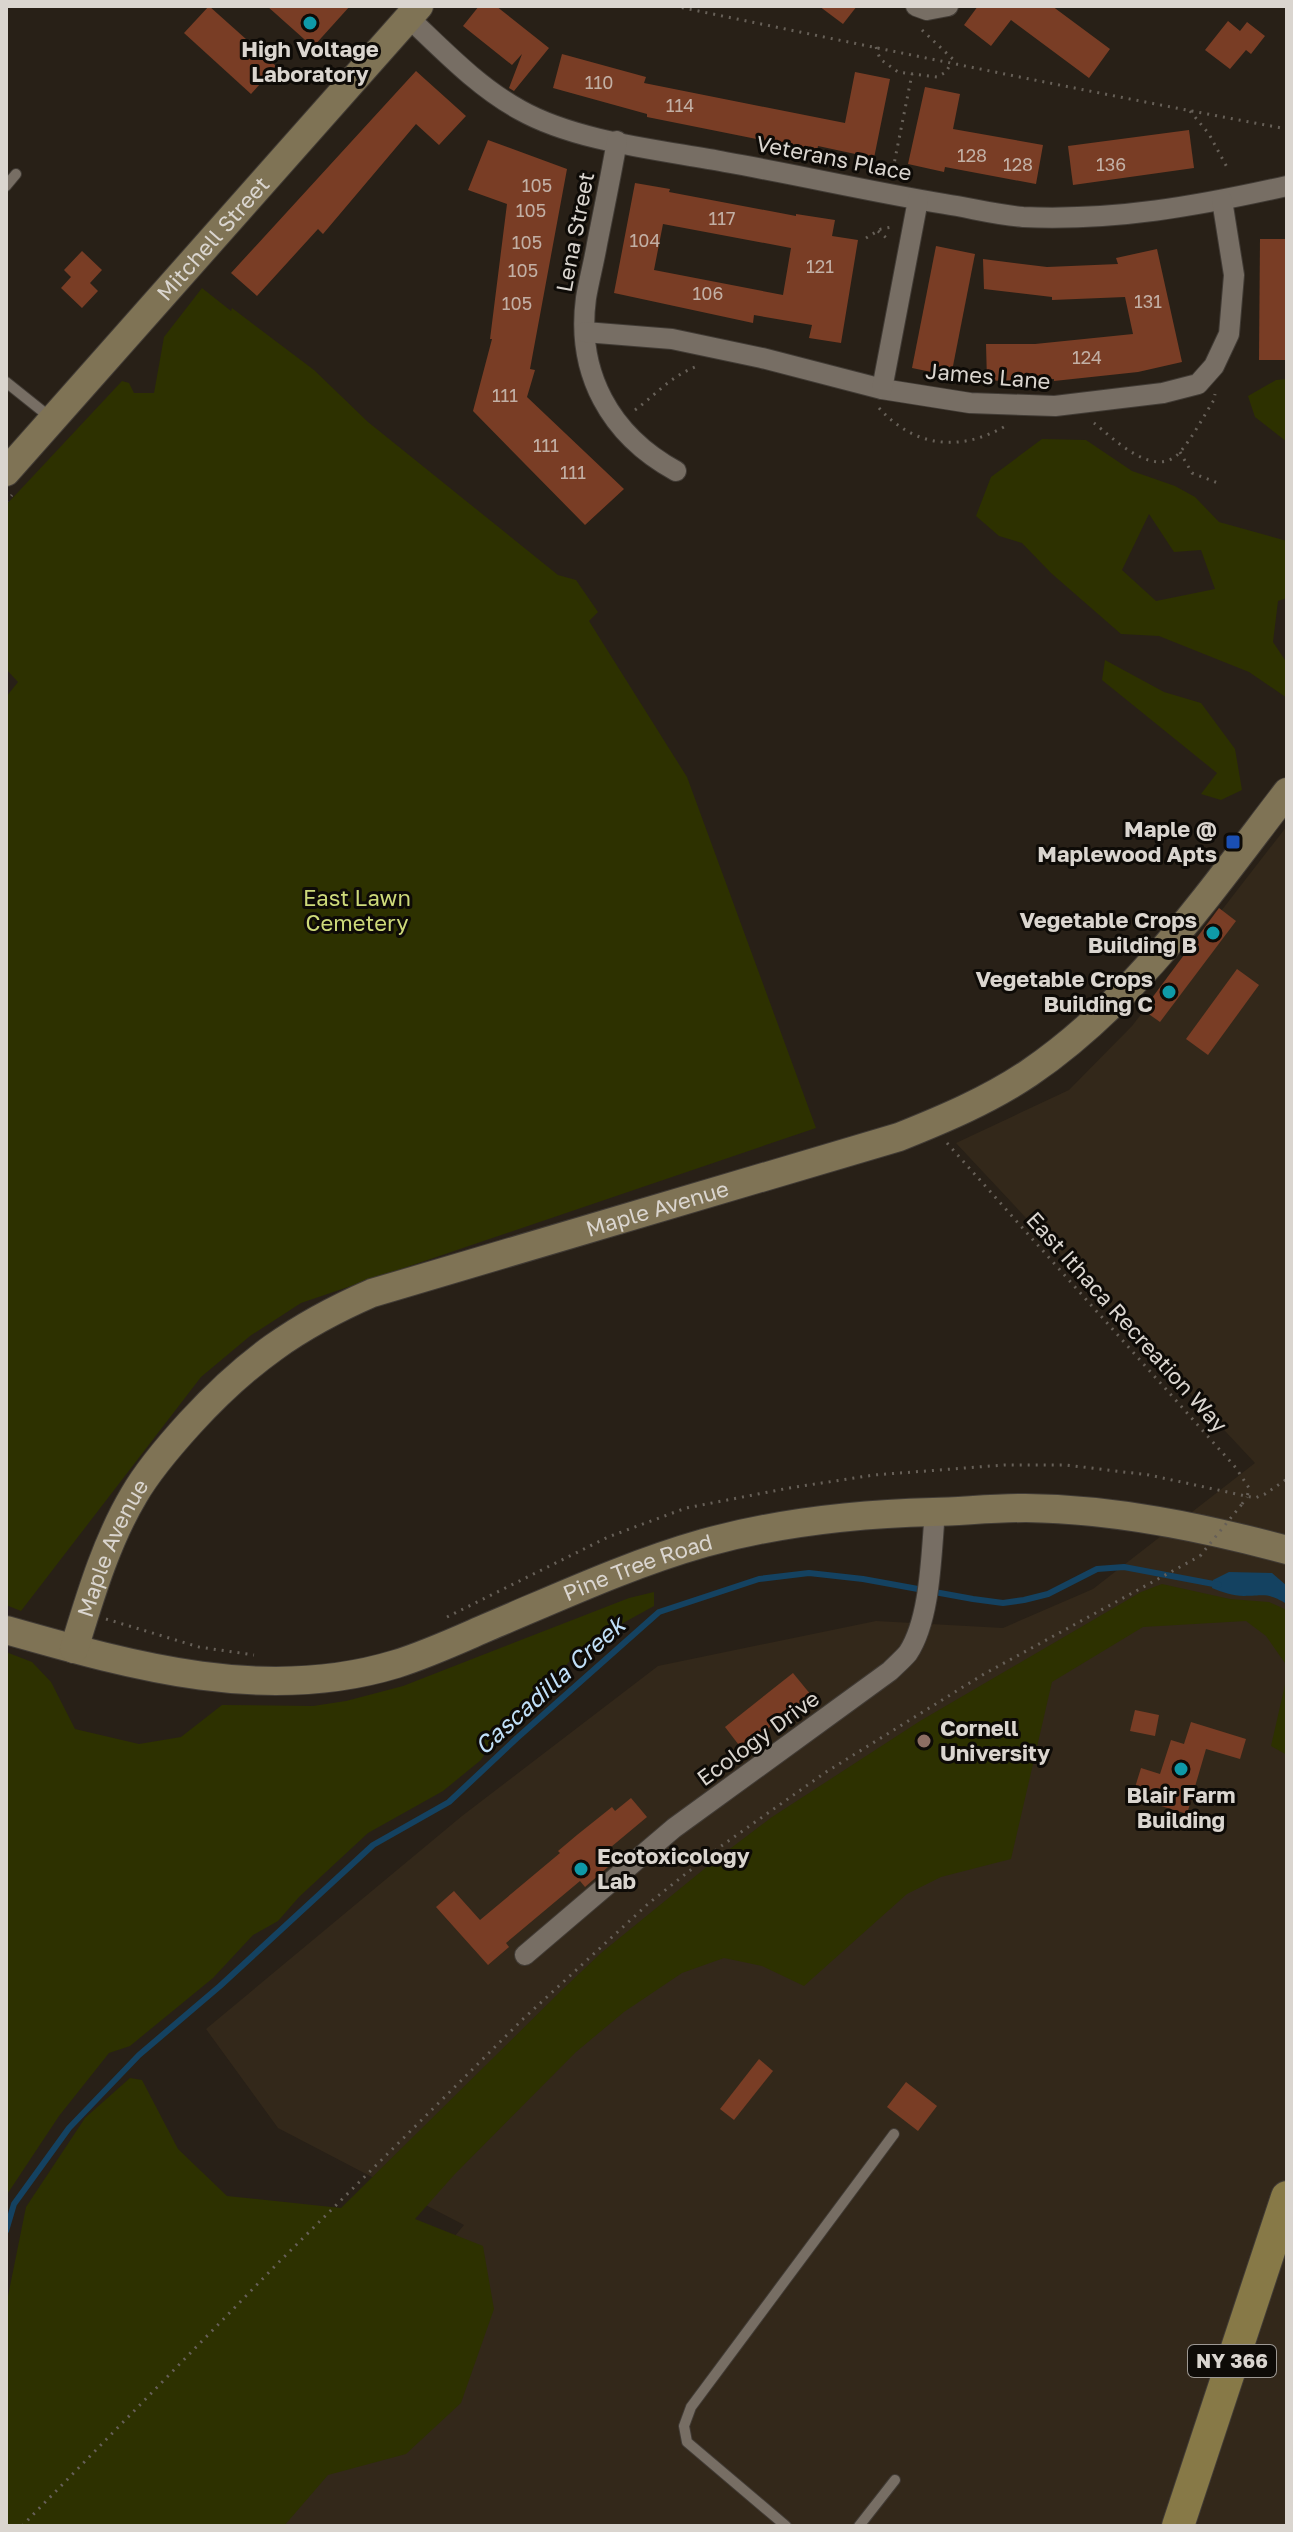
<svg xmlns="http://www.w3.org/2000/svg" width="1293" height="2532" font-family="'Golos Text',sans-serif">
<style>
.built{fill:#33281a}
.green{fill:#2d3100;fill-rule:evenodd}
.water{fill:#144261}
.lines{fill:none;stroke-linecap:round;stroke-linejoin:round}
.stream{stroke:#144261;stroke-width:6}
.building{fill:#793d25;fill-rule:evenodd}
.lane-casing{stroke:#413b35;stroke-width:12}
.street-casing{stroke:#413b35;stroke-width:22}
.secondary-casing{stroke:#413b35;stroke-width:30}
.primary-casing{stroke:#413b35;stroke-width:34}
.path{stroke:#676058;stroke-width:3;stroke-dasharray:2 6;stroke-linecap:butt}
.lane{stroke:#776e64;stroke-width:10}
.street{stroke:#776e64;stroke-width:20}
.secondary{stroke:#7f7355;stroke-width:28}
.primary{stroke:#877947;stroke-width:32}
.path-bridge{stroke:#676058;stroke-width:3;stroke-dasharray:2 6;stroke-linecap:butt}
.culture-dot{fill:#0f9aa8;stroke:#0e0b07;stroke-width:3}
.transit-dot{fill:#1a4fb4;stroke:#0e0b07;stroke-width:3}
.education-dot{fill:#8d6e63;stroke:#0e0b07;stroke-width:3}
.labels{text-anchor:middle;stroke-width:6;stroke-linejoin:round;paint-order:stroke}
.number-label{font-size:18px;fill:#c2afa4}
.shield{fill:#0e0b07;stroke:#9d9893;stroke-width:2}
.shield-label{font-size:20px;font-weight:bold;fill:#dad5cf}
.poi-label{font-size:22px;font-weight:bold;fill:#dad5cf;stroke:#0e0b07;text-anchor:end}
.street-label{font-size:22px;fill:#dad5cf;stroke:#0e0b07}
.park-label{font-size:22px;fill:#ceda7a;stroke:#0e0b07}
.water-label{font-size:24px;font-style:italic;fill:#c0dff8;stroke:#0e0b07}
</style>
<rect width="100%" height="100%" fill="#282017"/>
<!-- built -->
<path class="built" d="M1287,826V2526H216L464,2225L278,2128L206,2029L462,1816L658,1666L876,1621L1003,1628L1093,1589L1255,1463L956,1143L1069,1090L1132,1026Z"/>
<!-- green -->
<g class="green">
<path d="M202,288L231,311L232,308L314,370L368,422L558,575L576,580L598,612L589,621L687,777L816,1128L301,1303L250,1336L201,1377L21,1611L6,1605V697L18,682L6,669V505L122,381L129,383L134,393H154L164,337Z"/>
<path d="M1287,379V442L1255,417L1248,396L1276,380Z"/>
<path d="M1042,439L1086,440L1132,471L1175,486L1195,497L1219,522L1287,541V598L1278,601L1273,642L1287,663V698L1249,672L1159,636L1121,634L1051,573L1022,543L999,536L976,516L991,477ZM1149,514L1174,552L1201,550L1215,589L1156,601L1122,570Z"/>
<path d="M1105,660L1164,692L1201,703L1235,749L1242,790L1221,800L1201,794L1217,773L1102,680Z"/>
<path d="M1162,1584L1230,1599L1269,1602L1287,1610V1666L1266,1636L1246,1621L1143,1627L1052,1682L1011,1859L941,1877L907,1894L804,1986L762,1966L724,1958L682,1973L624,2012L576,2052L454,2175L415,2219L483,2246L494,2309L461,2403L406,2454L328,2475L284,2526H6V2306L26,2207L85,2118L130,2078L142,2080L178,2149L227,2196L341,2208L562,1990L601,1953L714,1861L772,1817L920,1721L1141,1592Z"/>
<path d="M654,1592V1606L585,1644L550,1683L503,1726L481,1760L443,1791L368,1833L299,1897L278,1921L253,1935L213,1978L130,2046L109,2053L59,2116L6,2196V1652L32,1662L51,1682L75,1729L139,1744L181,1737L222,1705L313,1706L346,1701L403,1686L629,1598Z"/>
<path d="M1287,1676V1755L1271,1746Z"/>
</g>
<!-- water -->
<path class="water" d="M1229,1572L1272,1573L1287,1586V1604C1267,1592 1265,1596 1244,1596C1233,1596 1222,1592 1212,1588L1213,1580Z"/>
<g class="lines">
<!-- stream -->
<path class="stream" d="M6,2231L14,2204L69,2128L139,2055L220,1986L373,1845L449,1802L517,1738L659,1612L759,1579L809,1573L863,1579L973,1599L1003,1603L1024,1600L1048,1594L1097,1569L1124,1567L1219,1585"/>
</g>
<!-- building -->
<g class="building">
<path d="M209,6L276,66L251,94L184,33Z"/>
<path d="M267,6H350L313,47Z"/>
<path d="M479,6H496L549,48L514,91L509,88L522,54L512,65L463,26Z"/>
<path d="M819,6H857L843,24Z"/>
<path d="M978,6H1052L1110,49L1089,78L1011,20L991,46L964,25Z"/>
<path d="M1228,21L1240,31L1247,22L1265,36L1251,54L1246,50L1230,69L1205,50Z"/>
<path d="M562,54L646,77L644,83L845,123L855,72L890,79L874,158L818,146L817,151L647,117V114L553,88Z"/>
<path d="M416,71L466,116L439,145L416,124L323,234L318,229L257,296L231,273Z"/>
<path d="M925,87L960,94L953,129L1043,145L1036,184L945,167L944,172L908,164Z"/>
<path d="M1189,130L1194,168L1073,185L1068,146Z"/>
<path d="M488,140L567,169L530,369L535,370L527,397L624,489L585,525L473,411L492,339H490L507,204L468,190Z"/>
<path d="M635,183L670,189L669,192L796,216V214L835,220L832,236L858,240L841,343L809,338L812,325L754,315L753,323L614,293ZM663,224L791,248L783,295L654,270Z"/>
<path d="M1260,239H1287V360H1259Z"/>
<path d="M936,246L975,254L951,376L912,368Z"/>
<path d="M1157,249L1182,362L1138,372L1054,381V379L987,381L986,344H1035L1133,334L1125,297L1052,300V297L984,289L983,259L1047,267L1118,264L1116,258Z"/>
<path d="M82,251L102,270L90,283L98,291L82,308L61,288L71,277L64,270Z"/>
<path d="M1219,908L1236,921L1160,1022L1143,1010Z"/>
<path d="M1237,969L1259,985L1208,1055L1186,1039Z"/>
<path d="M793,1673L811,1695L742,1749L725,1727Z"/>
<path d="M1135,1710L1159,1715L1155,1736L1130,1731Z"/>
<path d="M1191,1722L1246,1739L1240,1759L1206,1749L1187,1814L1132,1797L1141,1768L1160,1774L1171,1740L1184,1744Z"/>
<path d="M631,1798L647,1817L599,1857L608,1867L585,1887L580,1881L506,1943L509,1947L488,1965L436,1907L454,1891L480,1920L560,1853L558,1851L577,1835L612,1807L615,1811Z"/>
<path d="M759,2059L773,2071L734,2120L720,2109Z"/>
<path d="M906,2082L937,2106L918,2131L887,2107Z"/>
</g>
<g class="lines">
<!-- lane casing -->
<g class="lane-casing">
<g id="lane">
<path d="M6,186L16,174"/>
<path d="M6,382L51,418"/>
<path d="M786,2526L687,2442L684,2426L691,2407L894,2134"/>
<path d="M859,2526L895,2480"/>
</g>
</g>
<!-- street casing -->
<g class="street-casing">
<g id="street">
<path d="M916,6L927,10L948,6"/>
<path d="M409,18C444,51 478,87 520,110C577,142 662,150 725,162C799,175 872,192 945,204C971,208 997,215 1023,217C1115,221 1198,206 1287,186"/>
<path d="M617,141C611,175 604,209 597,244C594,262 589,280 586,298C576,373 610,435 676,471"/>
<path d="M585,332L672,339L762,358L882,389L970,403L1055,406L1163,393L1198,384L1214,366L1229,334L1234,275L1222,200"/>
<path d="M882,389L918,200"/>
<path d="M525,1955L674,1828L890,1671C896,1665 903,1659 908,1653C931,1618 931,1553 935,1512"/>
</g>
</g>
<!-- secondary casing -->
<g class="secondary-casing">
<g id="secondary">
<path id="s1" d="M6,472L419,6"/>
<path id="s2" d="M6,1630C133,1666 265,1704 396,1664C428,1654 458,1640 488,1627C559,1597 630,1564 704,1543C780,1522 855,1514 933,1512C964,1511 995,1508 1026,1508C1114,1509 1202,1527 1287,1550"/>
<path id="s3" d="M74,1649C90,1597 106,1542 134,1495C149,1469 170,1445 190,1423C246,1362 296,1326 372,1293L899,1137C944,1119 989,1100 1029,1073C1135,1001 1210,892 1287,792"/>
</g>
</g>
<!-- primary casing -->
<g class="primary-casing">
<path id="primary" d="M1178,2526L1287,2197"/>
</g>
<!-- path -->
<g class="path">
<path d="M674,6C878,48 1082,91 1287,129"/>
<path d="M922,30L957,63"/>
<path d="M876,47L880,59L898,72L937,77L946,72L951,63"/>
<path d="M1190,111L1209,134L1229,171"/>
<path d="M893,169L912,74"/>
<path d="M878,231L889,240"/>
<path d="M866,238L881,229L892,227"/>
<path d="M879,408C916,449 963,452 1009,424"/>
<path d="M635,410C658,393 670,376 700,365"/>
<path d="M1094,423C1113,438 1155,481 1180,452C1193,437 1203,417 1214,400L1215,394"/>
<path d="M1180,452L1192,473L1218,483"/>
<path d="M6,502L12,495"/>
<path d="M947,1143L1236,1468L1249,1488L1247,1497"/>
<path d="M1242,1504L1247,1497"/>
<path d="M447,1617L608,1537L686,1508L789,1488L874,1475L1004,1465H1066L1149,1475L1255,1498L1265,1494L1287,1479"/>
<path d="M106,1619L199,1647L254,1655"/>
<path d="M22,2526L280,2261L523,2019L649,1903L717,1849L826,1772L984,1674L1200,1556"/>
</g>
<!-- lane -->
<use href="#lane" class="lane"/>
<!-- street -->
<use href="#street" class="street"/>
<!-- secondary -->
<use href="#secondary" class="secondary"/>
<!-- primary -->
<use href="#primary" class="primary"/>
<!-- path-bridge -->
<path class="path-bridge" d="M1200,1556L1242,1504"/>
</g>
<!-- markers -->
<g class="culture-dot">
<circle cx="310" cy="23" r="8"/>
<circle cx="1213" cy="933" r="8"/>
<circle cx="1169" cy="992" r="8"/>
<circle cx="1181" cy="1769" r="8"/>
<circle cx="581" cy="1869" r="8"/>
</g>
<rect class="transit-dot" x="1225" y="834" width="16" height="16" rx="4"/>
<circle class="education-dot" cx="924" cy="1741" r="8"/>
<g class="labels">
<!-- number labels -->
<g class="number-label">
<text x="599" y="89">110</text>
<text x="680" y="112">114</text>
<text x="972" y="162">128</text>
<text x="1018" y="171">128</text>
<text x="1111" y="171">136</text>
<text x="537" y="192">105</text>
<text x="531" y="217">105</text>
<text x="722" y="225">117</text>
<text x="645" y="247">104</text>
<text x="527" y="249">105</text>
<text x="820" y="273">121</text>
<text x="523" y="277">105</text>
<text x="708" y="300">106</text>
<text x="1148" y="308">131</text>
<text x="517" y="310">105</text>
<text x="1087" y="364">124</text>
<text x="505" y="402">111</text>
<text x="546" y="452">111</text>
<text x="573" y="479">111</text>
</g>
<!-- shield labels -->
<rect class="shield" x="1188" y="2345" width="88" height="32" rx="6"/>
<g class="shield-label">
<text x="1232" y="2368">NY 366</text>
</g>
<!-- poi labels -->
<g class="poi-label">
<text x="310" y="57" text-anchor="middle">High Voltage<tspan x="310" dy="25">Laboratory</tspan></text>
<text x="1217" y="837">Maple @<tspan x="1217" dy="25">Maplewood Apts</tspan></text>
<text x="1197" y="928">Vegetable Crops<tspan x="1197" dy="25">Building B</tspan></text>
<text x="1153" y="987">Vegetable Crops<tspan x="1153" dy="25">Building C</tspan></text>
<text x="940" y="1736" text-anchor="start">Cornell<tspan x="940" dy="25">University</tspan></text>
<text x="1181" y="1803" text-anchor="middle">Blair Farm<tspan x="1181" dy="25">Building</tspan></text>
<text x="597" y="1864" text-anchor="start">Ecotoxicology<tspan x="597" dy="25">Lab</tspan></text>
</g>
<!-- street labels -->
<g class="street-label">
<text transform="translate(834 158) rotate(11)" y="8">Veterans Place</text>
<text transform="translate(575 232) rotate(-79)" y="8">Lena Street</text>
<text dy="8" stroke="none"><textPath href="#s1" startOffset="312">Mitchell Street</textPath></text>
<text transform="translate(988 376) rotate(5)" y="8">James Lane</text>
<text dy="8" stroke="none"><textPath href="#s3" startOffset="780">Maple Avenue</textPath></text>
<text transform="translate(1127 1322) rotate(48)" y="8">East Ithaca Recreation Way</text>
<text dy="8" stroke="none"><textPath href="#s3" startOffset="108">Maple Avenue</textPath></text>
<text dy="8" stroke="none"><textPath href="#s2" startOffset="658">Pine Tree Road</textPath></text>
<text transform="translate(758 1738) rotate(-36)" y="8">Ecology Drive</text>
</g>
<!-- park labels -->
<g class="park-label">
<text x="357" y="906">East Lawn<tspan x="357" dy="25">Cemetery</tspan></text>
</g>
<!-- water labels -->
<g class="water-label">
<text transform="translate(550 1686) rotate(-42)" y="8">Cascadilla Creek</text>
</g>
</g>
<!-- border -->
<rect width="1293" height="2532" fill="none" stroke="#dad5cf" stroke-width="16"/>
</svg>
